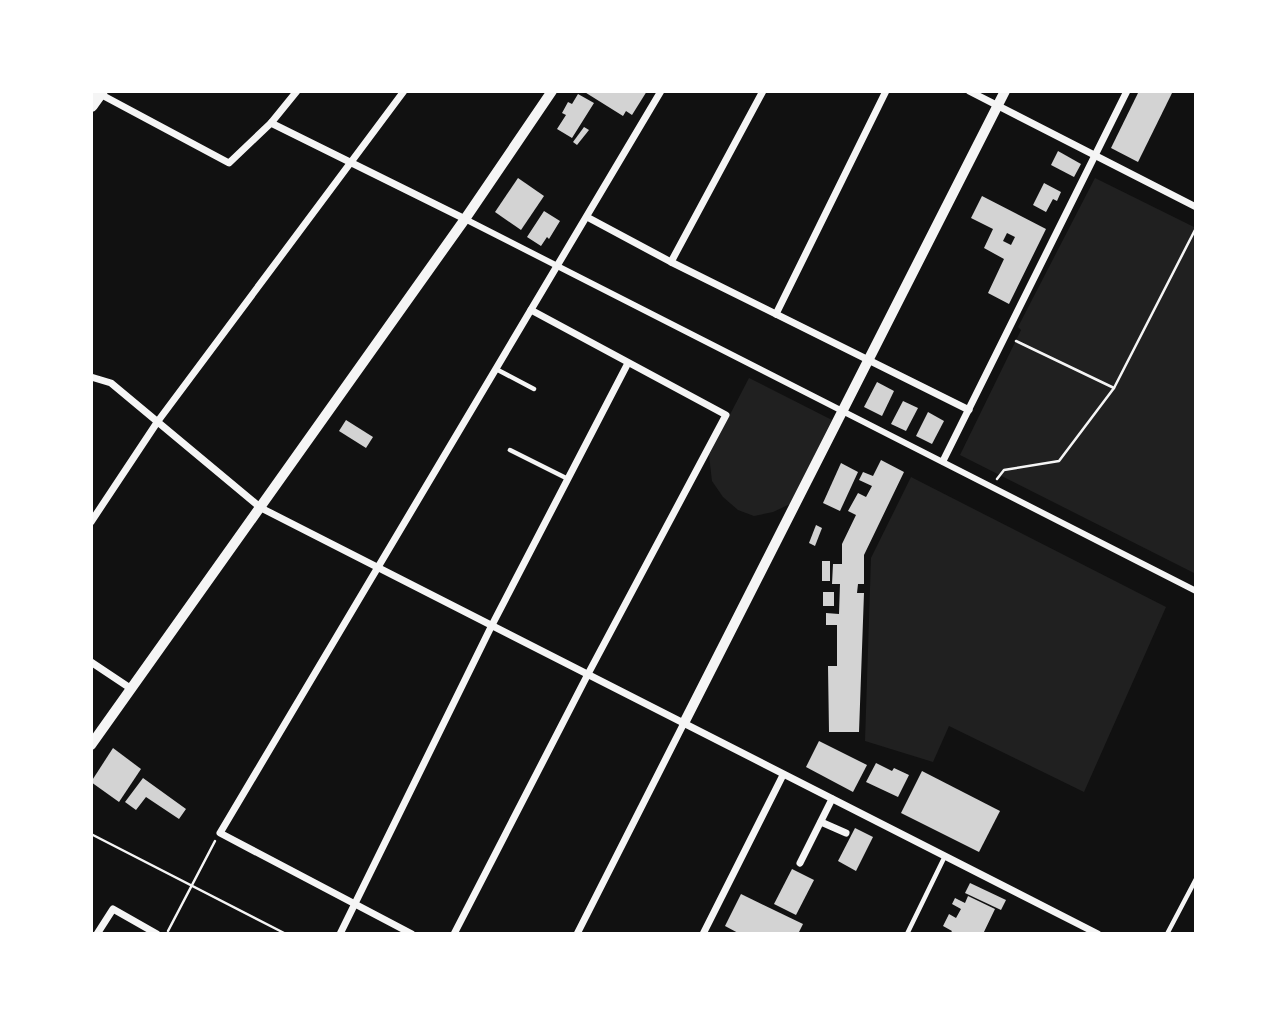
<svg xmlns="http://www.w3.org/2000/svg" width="1287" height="1025" font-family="Montserrat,sans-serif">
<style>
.green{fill:#202020}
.building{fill:#d3d3d3;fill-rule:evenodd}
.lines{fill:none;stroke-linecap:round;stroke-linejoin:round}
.path{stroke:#f5f5f5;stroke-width:2.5}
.service{stroke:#f5f5f5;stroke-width:4.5}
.pedestrian{stroke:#f5f5f5;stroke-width:6}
.minor{stroke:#f5f5f5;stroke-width:7}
.tertiary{stroke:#f5f5f5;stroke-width:10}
.primary{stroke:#f5f5f5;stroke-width:14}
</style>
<rect width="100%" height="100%" fill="#111"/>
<!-- green -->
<g class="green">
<path d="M1095,178L1196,228V574L960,455L1021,330L1018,327Z"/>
<path d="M749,378L832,420L790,504L773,512L754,516L738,510L723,497L712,481L709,455Z"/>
<path d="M911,477L1166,607L1084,792L949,726L933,762L865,741L871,558Z"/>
</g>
<!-- building -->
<g class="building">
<path d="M583,91H647L632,115L626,111L623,116Z"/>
<path d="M1139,91H1173L1138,162L1111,148Z"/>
<path d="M578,94L594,103L572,138L557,129L566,115L562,113L568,102L572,104Z"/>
<path d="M584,127L589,130L577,145L573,142Z"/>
<path d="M1058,151L1081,164L1074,177L1051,165Z"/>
<path d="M518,178L544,196L521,230L495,212Z"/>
<path d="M1044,183L1061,192L1057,201L1053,199L1046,212L1033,205Z"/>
<path d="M982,196L1046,229L1009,304L988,293L1004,259L984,248L993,229L971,218ZM1007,233L1015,237L1011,245L1003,241Z"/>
<path d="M544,211L560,221L549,239L547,237L541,246L527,237Z"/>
<path d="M877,382L894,391L882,416L864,407Z"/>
<path d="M903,401L918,408L906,431L891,424Z"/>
<path d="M928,412L944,421L932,444L916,436Z"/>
<path d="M346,420L373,437L366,448L339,431Z"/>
<path d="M881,460L904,472L864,555V584H858L857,593H864L859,732H829L828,666H837V625H826V613L839,614L840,584H832L833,564H842V544L856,515L848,511L858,493L866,497L872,486L859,480L863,472L873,476Z"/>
<path d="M841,463L858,472L840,511L823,503Z"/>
<path d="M816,525L822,528L815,546L809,543Z"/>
<rect x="822" y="561" width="8" height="20"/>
<rect x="823" y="592" width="11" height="14"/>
<path d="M819,741L867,765L853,792L806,767Z"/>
<path d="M113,748L141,769L119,802L91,782Z"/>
<path d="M876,763L892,771L894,768L909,775L898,797L866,782Z"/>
<path d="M922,771L1000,811L979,852L901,813Z"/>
<path d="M143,778L186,809L179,819L146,797L136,810L125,802Z"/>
<path d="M855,828L873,837L856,871L838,861Z"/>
<path d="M792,869L814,880L796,915L774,904Z"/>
<path d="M970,883L1006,900L1001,910L965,893Z"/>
<path d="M741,894L803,924L798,934H740L725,926Z"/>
<path d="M968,896L995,909L983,934H950L952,931L943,926L949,914L956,918L961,909L952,904L955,898L965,903Z"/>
</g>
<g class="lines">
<!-- path -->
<g class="path">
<path d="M1016,341L1114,388"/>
<path d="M997,479L1004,470L1059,461L1114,388L1196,228"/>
<path d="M91,834L286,934"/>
<path d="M168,931L215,841"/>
</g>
<!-- service -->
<g class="service">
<path d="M496,369L534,389"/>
<path d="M510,450L568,479"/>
<path d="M907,934L945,856"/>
<path d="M1167,934L1196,879"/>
</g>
<!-- pedestrian -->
<path class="pedestrian" d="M465,219L1196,591"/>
<!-- minor -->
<g class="minor">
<path d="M969,91L1196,207"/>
<path d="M100,94L229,163L271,123L297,91"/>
<path d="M271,123L465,219"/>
<path d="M587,217L671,262L969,410"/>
<path d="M671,262L763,91"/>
<path d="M776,314L886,91"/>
<path d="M91,377L111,383L261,508L1098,934"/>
<path d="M943,461L1127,91"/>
<path d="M91,522L158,421L404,91"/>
<path d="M91,662L130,688"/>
<path d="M821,822L846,833"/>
<path d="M800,863L832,799"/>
<path d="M97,934L113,909L157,934"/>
<path d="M340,934L492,625L628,363"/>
<path d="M412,934L220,833L661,91"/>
<path d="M454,934L588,674L726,415L531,310"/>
<path d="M577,934L684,723"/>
<path d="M703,934L783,775"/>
</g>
<!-- tertiary -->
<g class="tertiary">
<path d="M684,723L1005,91"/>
<path d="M91,745L465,219L552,91"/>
</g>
<!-- primary -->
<path class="primary" d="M91,105L101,91"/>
</g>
<!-- border -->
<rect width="1287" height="1025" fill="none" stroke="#ffffff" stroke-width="186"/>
</svg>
